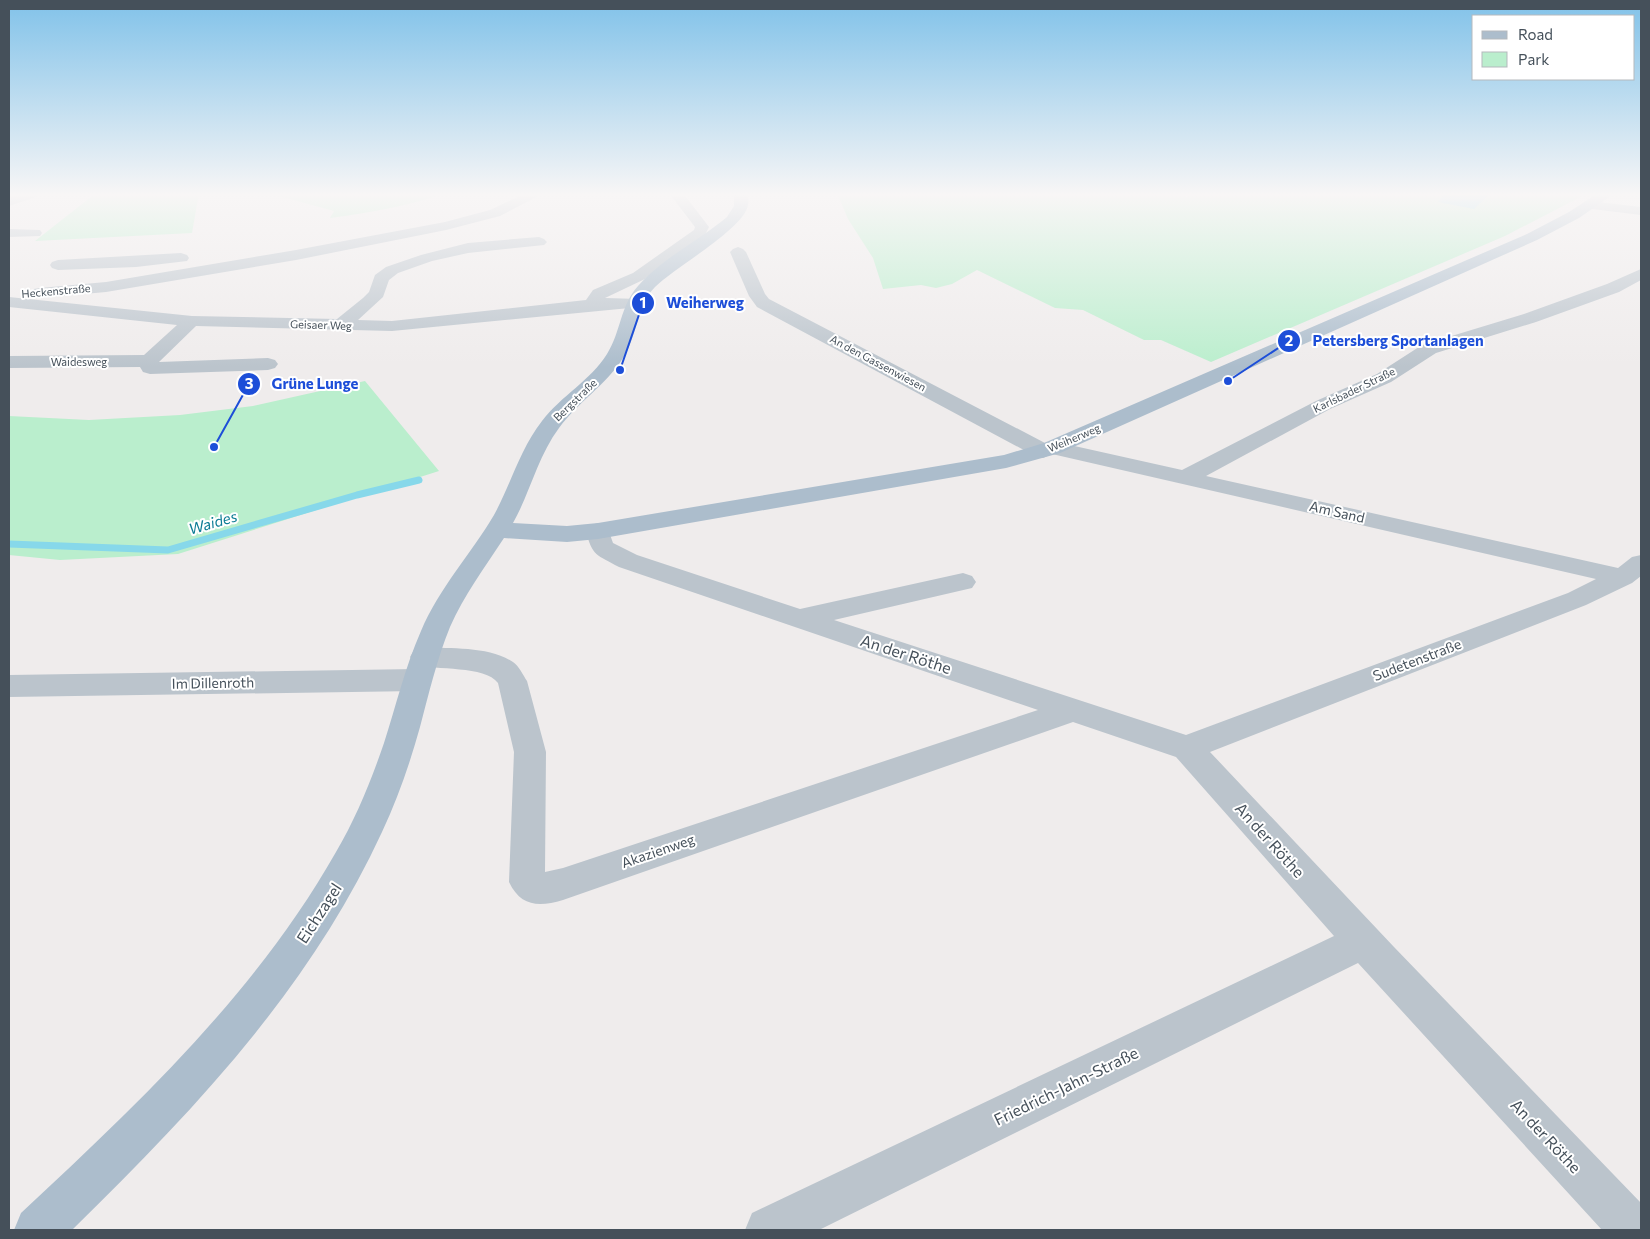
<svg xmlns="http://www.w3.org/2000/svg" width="1650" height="1239" font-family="Commissioner,sans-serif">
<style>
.green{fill:#baeecd}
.water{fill:#87d8ea}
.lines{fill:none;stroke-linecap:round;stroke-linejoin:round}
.stream{stroke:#87d8ea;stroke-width:7}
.minor{fill:#bbc4cc;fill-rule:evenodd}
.major{fill:#acbdcc;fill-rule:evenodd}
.labels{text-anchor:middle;stroke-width:4;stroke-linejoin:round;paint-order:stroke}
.far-street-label{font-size:11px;fill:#45505a;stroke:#fff}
.street-label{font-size:14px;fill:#45505a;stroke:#fff}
.water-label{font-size:15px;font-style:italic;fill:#0d7c95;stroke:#fff}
.near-street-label{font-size:16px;fill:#45505a;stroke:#fff}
.leader{fill:none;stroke:#1d4ed8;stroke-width:2}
.callout-dot{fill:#1d4ed8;stroke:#fff;stroke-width:2}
.mark-label{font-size:15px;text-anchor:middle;font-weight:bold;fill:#fff}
.callout-label{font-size:15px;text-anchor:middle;font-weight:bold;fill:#1d4ed8;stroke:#fff;stroke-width:4;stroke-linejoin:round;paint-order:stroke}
</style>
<rect width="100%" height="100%" fill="#efecec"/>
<!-- green -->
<g class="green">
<path d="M96,193H199L192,233L35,241Z"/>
<path d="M268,193H446C408,206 369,213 330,218L334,211Z"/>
<path d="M837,193H1167L1186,197L1203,193H1588L1505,236L1211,362L1161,340H1144L1083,310L1055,308L977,270L952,284L936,288L921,285L883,289L873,258L848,219Z"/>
<path d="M365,381L439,471L178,554L60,560L9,555V416L89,420L180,415L253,406Z"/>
</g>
<!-- water -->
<path class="water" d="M1445,193H1491L1474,209L1438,202Z"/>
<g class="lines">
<!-- stream -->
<path class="stream" d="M9,544L168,550L357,495L419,480"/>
<!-- minor -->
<g class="minor">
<path d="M20,193H41L39,196L9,206V197Z"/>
<path d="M526,193H544L500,216L446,230L296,260L106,292L40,298L34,297L32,293L34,289L40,288L106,282L296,250L445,222L490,210Z"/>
<path d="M669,193H683L709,227L705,235L645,279L605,298L640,299L643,303L640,307L392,331L196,326L159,362L268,358L275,360L278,364L275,368L268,370L150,374L143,372L140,367L9,368V356L144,355L177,325L9,307V297L192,316L337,319L363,298L369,292L375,275L386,267L421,255L468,243L539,237L544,239L547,242L544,245L468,253L432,261L398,273L389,280L383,297L358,320L392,321L586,300L593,290L633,273L694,230L695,227Z"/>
<path d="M1589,201L1641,207V215L1584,208L1582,205Z"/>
<path d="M9,229L40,230L42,233L40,236L9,237Z"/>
<path d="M738,247L743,249L746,252L765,294L769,299L1045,443L1052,441L1182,470L1316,401L1377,374L1422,345L1524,314L1607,284L1641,269V280L1619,292L1536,322L1436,353L1391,382L1330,409L1206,476L1618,568L1632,557L1641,555V576L1632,583L1586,605L1210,752L1394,947L1641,1203V1230H1602L1358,963L819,1230H745L752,1213L1334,936L1176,757L1073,722L563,900C539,907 521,907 509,882L514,752L498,683C485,665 436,671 414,664L410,657L414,650L424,647C452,649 489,646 513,662C519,666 523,675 527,681L546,752L545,872L563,868L1038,710L619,567C597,555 592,556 586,531L589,526L598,523L607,526L613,543L637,555L800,609L963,573L972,576L976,582L972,588L834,620L1186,735L1568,593L1596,579L1052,454L1043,458L1035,456L757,307L749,296L730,252L733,249Z"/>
<path d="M181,253L187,255L189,258L187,261L136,267L58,270L52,268L50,265L52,262L58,260Z"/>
<path d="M417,669L427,672L432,680L427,688L417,691L9,697V675Z"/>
</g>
<!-- major -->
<path class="major" d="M734,193H748C748,197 749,201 748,205C744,229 675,267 655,287C636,307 638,335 623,358C606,385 578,402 559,428C538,456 530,493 513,523L567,526L598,523L1004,455L1044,443L1527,234L1569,212L1598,193H1615L1579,218L1537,240L1060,453L1006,468L598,539L567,542L504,538C485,567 464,595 450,627C437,659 429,693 420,727C410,763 398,798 382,832C309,990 194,1110 72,1230H14L21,1213C138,1104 256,993 336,852C356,818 371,781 384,743C396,706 405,667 421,631C439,588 471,554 494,515C511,484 520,449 542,421C561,396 591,380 607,354C621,332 620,306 638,286C663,258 698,241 727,217L734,206Z"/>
</g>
<!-- sky -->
<linearGradient id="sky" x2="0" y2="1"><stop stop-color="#81c2e9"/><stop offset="0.53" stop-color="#f8f6f6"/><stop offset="1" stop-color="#f8f6f6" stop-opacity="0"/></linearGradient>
<rect width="1650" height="367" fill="url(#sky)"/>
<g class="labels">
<!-- far-street labels -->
<g class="far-street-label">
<text transform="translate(56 291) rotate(-5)" y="4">Heckenstraße</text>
<text transform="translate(321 325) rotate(2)" y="4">Geisaer Weg</text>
<text x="79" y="366">Waidesweg</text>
<text transform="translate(878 363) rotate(28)" y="4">An den Gassenwiesen</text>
<text transform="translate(1354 390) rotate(-26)" y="4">Karlsbader Straße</text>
<text transform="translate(575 400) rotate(-44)" y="4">Bergstraße</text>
<text transform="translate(1074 438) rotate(-23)" y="4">Weiherweg</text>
</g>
<!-- street labels -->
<g class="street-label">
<text transform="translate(1337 512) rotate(13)" y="5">Am Sand</text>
<text transform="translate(1417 660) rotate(-21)" y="5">Sudetenstraße</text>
<text transform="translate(213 683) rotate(-1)" y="5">Im Dillenroth</text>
<text transform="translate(658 851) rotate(-19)" y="5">Akazienweg</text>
</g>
<!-- water labels -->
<g class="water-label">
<text transform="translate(213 523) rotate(-16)" y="5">Waides</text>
</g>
<!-- near-street labels -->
<g class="near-street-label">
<text transform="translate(906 654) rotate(18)" y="6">An der Röthe</text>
<text transform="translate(1270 840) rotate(48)" y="6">An der Röthe</text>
<text transform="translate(319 913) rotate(-57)" y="6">Eichzagel</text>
<text transform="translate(1066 1086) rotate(-26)" y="6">Friedrich-Jahn-Straße</text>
<text transform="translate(1546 1136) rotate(47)" y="6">An der Röthe</text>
</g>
</g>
<!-- callouts -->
<path class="leader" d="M620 370L643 303M1228 381L1289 341M214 447L249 384"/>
<g class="callout-dot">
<circle cx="620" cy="370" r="5"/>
<circle cx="1228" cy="381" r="5"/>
<circle cx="214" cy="447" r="5"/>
<circle cx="643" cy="303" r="12"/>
<circle cx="1289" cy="341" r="12"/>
<circle cx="249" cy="384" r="12"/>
</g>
<g class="mark-label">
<text x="643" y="308">1</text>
<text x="1289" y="346">2</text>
<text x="249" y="389">3</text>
</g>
<g class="callout-label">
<text x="705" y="308">Weiherweg</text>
<text x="1398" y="346">Petersberg Sportanlagen</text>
<text x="315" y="389">Grüne Lunge</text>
</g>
<!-- border -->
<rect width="1650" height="1239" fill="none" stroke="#45505a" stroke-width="20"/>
<!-- legend -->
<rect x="1472" y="15" width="162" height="65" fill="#ffffff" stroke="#b5b9bd"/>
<rect x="1482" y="31" width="25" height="8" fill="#acbdcc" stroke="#b5b9bd"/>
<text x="1518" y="40" font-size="15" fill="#45505a">Road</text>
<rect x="1482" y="52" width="25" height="15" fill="#baeecd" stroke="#b5b9bd"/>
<text x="1518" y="65" font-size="15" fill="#45505a">Park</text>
</svg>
